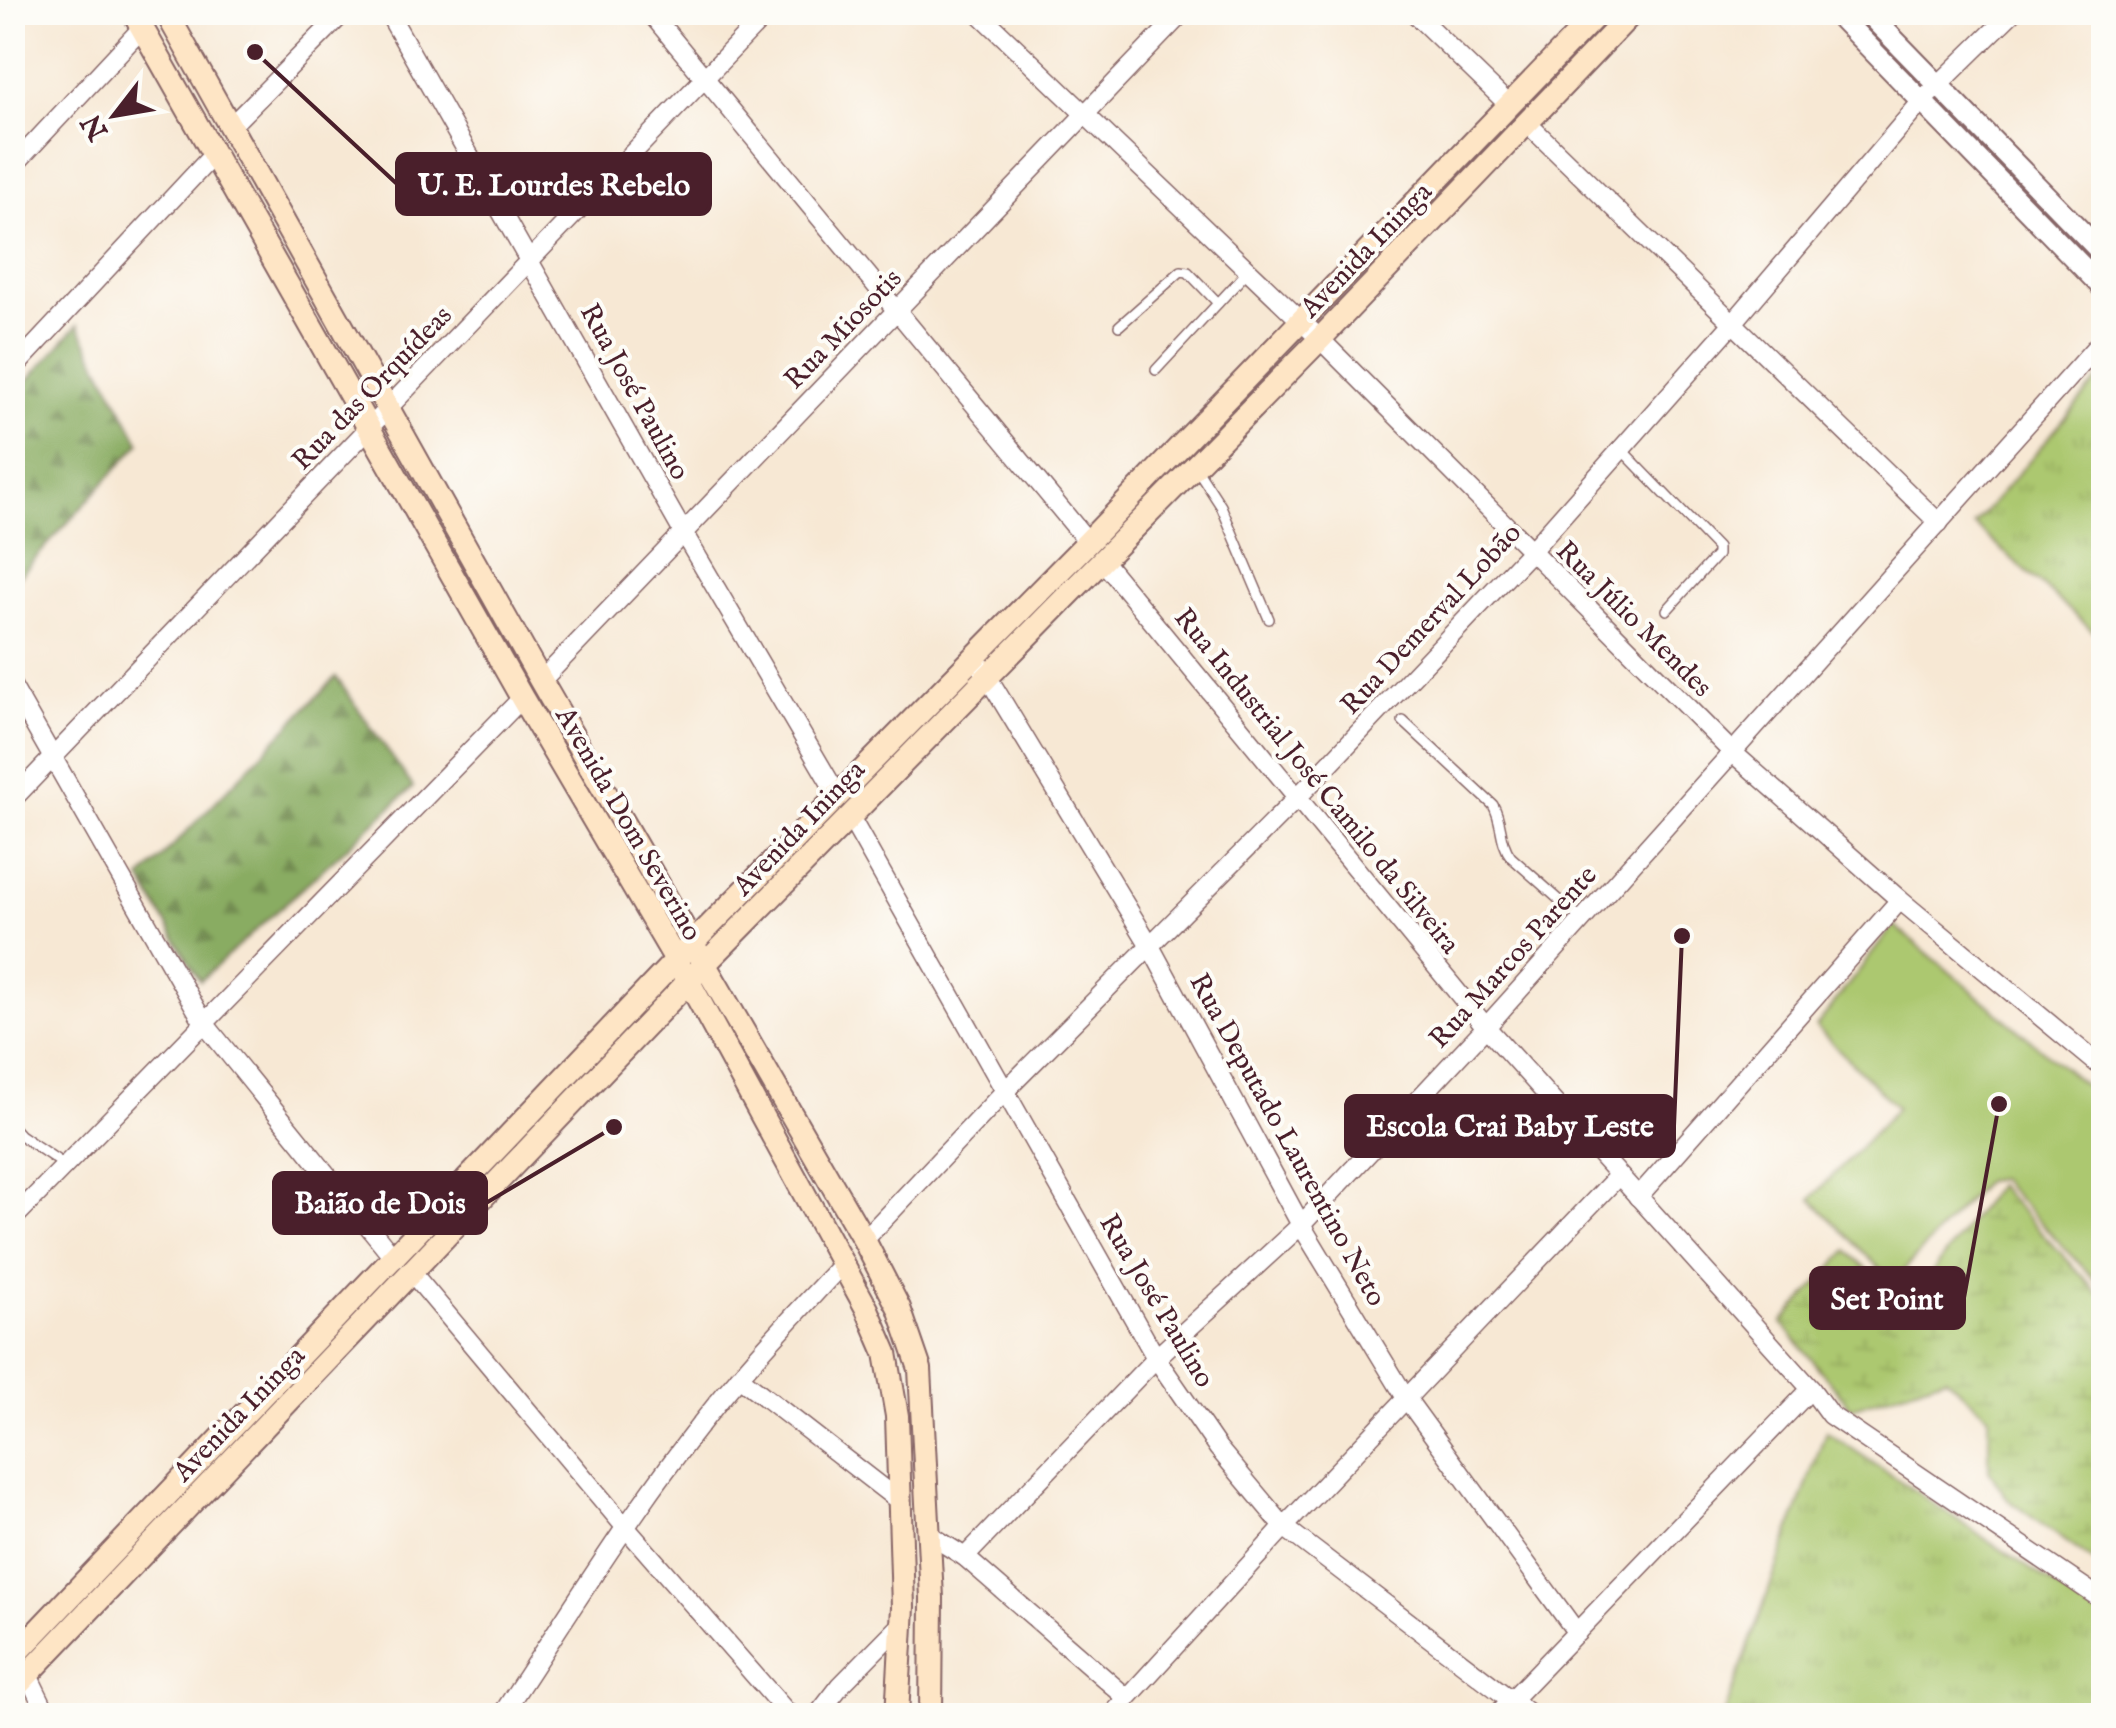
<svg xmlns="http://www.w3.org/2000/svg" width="2116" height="1728" font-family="'IM FELL English',serif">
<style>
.grass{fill:url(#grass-tufts);stroke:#7b744d;stroke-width:2.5}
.forest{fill:url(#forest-firs);stroke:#6a6646;stroke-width:2.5}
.wetland{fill:url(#wetland-marsh);stroke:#7b744d;stroke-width:2.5}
.garden{fill:#acc86f;stroke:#7b744d;stroke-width:2.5}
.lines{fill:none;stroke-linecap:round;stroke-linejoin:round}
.service-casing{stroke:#876566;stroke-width:12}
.minor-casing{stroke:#876566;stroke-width:21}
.tertiary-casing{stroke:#876566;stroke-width:24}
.secondary-casing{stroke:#876566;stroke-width:26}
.service{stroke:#fff;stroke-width:9}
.minor{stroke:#fff;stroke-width:18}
.tertiary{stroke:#fff;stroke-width:20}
.secondary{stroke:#fee5c5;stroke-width:22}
.labels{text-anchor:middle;stroke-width:8;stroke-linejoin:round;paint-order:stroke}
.street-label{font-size:28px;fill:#4a1f2b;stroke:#fdfcf7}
.leader{fill:none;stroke:#4a1f2b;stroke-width:4}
.callout-dot{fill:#4a1f2b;stroke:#fdfcf7;stroke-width:4}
.callout{fill:#4a1f2b;stroke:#4a1f2b;stroke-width:4}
.callout-label{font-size:30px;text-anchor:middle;font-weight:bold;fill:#fff}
</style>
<defs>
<pattern id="grass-tufts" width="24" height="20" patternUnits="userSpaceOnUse" patternTransform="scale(2.5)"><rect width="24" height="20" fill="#acc86f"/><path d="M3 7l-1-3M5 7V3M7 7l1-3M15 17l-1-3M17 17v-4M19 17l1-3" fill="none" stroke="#96ab60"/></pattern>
<pattern id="forest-firs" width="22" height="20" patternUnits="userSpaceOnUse" patternTransform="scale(2.5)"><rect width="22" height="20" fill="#89ac62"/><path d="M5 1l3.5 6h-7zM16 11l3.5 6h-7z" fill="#728b51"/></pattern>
<pattern id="wetland-marsh" width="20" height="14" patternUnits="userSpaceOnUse" patternTransform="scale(2.5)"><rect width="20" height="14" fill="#acc86f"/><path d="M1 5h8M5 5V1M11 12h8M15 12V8" fill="none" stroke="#96ab60"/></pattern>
</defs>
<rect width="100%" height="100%" fill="#fdfcf7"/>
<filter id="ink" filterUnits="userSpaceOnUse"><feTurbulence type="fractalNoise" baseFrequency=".01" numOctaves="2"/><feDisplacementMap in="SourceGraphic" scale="20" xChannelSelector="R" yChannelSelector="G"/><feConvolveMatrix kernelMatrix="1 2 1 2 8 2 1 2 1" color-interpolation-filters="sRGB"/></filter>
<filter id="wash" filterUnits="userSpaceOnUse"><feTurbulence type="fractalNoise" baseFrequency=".0048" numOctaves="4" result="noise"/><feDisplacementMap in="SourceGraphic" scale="40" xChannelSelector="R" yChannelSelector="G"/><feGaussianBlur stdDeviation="2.25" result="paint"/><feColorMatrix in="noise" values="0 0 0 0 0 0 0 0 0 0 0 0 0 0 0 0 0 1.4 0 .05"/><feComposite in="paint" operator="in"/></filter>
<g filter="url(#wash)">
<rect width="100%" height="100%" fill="#f7e8d4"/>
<!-- grass -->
<g class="grass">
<path d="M2103,374V640L1974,525Z"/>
<path d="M1826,1431L2103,1618L2104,1710L2101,1715H1724Z"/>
</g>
<!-- forest -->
<g class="forest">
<path d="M78,325L140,443L13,583V397Z"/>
<path d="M336,677L413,787L200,981L141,879Z"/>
</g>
<!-- wetland -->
<path class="wetland" d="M1997,1185L2103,1298V1568L2008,1500L1989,1470V1416L1946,1377L1851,1408L1782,1323L1847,1251L1908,1305Z"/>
<!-- garden -->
<path class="garden" d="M1894,925L2103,1101V1288L1999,1179L1985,1181L1893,1282L1811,1199L1897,1108L1816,1027Z"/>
</g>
<g filter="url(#ink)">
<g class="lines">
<!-- service casing -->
<g class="service-casing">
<g id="service">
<path d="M1119,326L1181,271L1188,272L1218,303"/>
<path d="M1156,370L1248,271"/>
<path d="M1621,449L1717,548V555L1667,610"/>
<path d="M1197,469L1221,506L1269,619"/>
<path d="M1403,721L1493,805C1503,822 1499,842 1511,857L1582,920"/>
<path d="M12,1126L20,1135L66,1166"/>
</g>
</g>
<!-- minor casing -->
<g class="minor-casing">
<g id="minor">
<path d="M388,12L684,534L838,796"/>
<path d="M650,12L1088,542"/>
<path d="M978,12L1320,339L1732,752L1900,900L2104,1069"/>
<path d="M1413,12L1509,105"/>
<path d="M1528,124L1939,523"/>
<path d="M231,126L344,12"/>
<path d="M12,167L142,28"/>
<path d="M12,370L213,155"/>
<path d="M1102,560L1486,1027L1811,1389L1830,1415L2104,1601"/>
<path d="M981,666L1149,944L1301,1225L1406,1398L1577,1633"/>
<path d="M541,681L1183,12"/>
<path d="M12,686L204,1023L395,1259"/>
<path d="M12,800L768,12"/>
<path d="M850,817L1156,1358L1218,1448L1284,1527L1532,1716"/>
<path d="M1638,1197L1900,900"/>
<path d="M12,1220L522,698"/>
<path d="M864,1240L1006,1090L1296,799L1530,552L1733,323L1922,101L2013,12"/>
<path d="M413,1274L626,1528L790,1716"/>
<path d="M739,1377L899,1501"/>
<path d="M930,1535L965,1557L1127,1698"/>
<path d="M965,1557L1156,1358L1301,1225L1486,1027L2104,338"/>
<path d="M28,1675L48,1716"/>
<path d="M501,1716C577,1601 650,1481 740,1376C773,1337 809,1300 844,1262"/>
<path d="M817,1716L841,1685L902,1623"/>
<path d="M1111,1716L1284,1527L1618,1176"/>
<path d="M1496,1716L1811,1389"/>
</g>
</g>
<!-- tertiary casing -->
<g class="tertiary-casing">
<g id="tertiary">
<path d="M1835,12L2104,289"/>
<path d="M1867,12L2104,255"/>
</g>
</g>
<!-- secondary casing -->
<g class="secondary-casing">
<g id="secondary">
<path d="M133,12L522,698L689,982L867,1309L886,1353L897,1416L903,1607L897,1716"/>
<path d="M166,12L541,681L864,1240L899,1308L920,1369L932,1598L931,1716"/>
<path d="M12,1658L676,960L1088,542L1599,12"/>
<path d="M12,1691L705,964L1320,339L1633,12"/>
</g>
</g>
<!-- service -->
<use href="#service" class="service"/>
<!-- minor -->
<use href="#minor" class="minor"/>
<!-- tertiary -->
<use href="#tertiary" class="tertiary"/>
<!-- secondary -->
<use href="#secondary" class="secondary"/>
</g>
</g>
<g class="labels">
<!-- street labels -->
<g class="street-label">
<text transform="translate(1365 249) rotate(-46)" y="10">Avenida Ininga</text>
<text transform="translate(842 328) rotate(-46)" y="10">Rua Miosotis</text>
<text transform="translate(371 387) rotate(-46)" y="10">Rua das Orquídeas</text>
<text transform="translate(636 391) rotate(61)" y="10">Rua José Paulino</text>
<text transform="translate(1430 618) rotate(-47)" y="10">Rua Demerval Lobão</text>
<text transform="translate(1635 618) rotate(45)" y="10">Rua Júlio Mendes</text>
<text transform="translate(1318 780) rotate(51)" y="10">Rua Industrial José Camilo da Silveira</text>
<text transform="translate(630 823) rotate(60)" y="10">Avenida Dom Severino</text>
<text transform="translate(798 827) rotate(-46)" y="10">Avenida Ininga</text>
<text transform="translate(1512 956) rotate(-48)" y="10">Rua Marcos Parente</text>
<text transform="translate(1289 1139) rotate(61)" y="10">Rua Deputado Laurentino Neto</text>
<text transform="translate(1158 1300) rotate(59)" y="10">Rua José Paulino</text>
<text transform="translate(238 1413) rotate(-46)" y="10">Avenida Ininga</text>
</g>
</g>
<!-- callouts -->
<path class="leader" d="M255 52L397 184M1682 936L1674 1126M614 1127L486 1203M1999 1104L1964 1298"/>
<g class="callout-dot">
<circle cx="255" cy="52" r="10"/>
<circle cx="1682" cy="936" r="10"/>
<circle cx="614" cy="1127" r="10"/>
<circle cx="1999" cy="1104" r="10"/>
</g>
<g class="callout">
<rect x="397" y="154" width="313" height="60" rx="10"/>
<rect x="1346" y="1096" width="328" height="60" rx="10"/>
<rect x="274" y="1173" width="212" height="60" rx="10"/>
<rect x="1811" y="1268" width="153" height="60" rx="10"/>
</g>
<g class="callout-label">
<text x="554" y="195">U. E. Lourdes Rebelo</text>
<text x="1510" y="1136">Escola Crai Baby Leste</text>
<text x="380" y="1213">Baião de Dois</text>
<text x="1887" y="1309">Set Point</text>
</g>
<!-- margin -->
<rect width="2116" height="1728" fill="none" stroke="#fdfcf7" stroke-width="50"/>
<!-- north arrow -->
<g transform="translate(115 115) rotate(239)" stroke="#fdfcf7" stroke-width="8" paint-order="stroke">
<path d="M0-8L18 38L0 25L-18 38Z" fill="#4a1f2b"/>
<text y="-15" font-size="28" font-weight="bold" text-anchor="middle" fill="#4a1f2b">N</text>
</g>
</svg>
